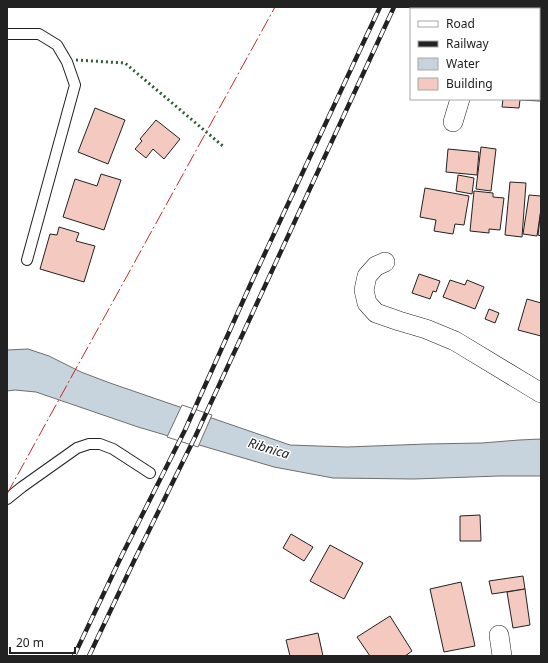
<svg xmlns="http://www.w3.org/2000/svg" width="548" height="663" font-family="'Noto Sans',sans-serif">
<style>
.water{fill:#c7d3dd;stroke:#6f6f6f}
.pier{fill:#fff;stroke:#6f6f6f}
.building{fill:#f3c9c0;stroke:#222}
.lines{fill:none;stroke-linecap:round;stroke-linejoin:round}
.lane-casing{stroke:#222;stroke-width:12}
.street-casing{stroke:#222;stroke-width:20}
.lane{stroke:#fff;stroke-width:10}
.street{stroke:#fff;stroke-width:19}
.rail-casing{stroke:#222;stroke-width:4.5}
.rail{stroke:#fff;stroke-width:3;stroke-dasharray:9;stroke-linecap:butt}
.hedge{stroke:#2f5e38;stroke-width:3;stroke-dasharray:2 3;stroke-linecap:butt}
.power{stroke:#c62828;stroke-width:1;stroke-dasharray:14 3 2 3;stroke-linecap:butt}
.labels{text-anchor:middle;stroke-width:3;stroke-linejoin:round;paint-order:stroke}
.water-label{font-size:13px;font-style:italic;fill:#222;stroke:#fff}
</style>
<rect width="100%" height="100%" fill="#fff"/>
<!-- water -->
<path class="water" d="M28,349L49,356L81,372L110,383L290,445L347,447L426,444L482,443L519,440L541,439V476H499L414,479L333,478L274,467L138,427L36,392L15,390L7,391V350Z"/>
<!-- pier -->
<path class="pier" d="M182,405L212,415L198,447L167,437Z"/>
<!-- building -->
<g class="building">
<path d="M539,69H541V101L520,100L519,108L502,107L503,99H539Z"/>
<path d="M95,108L125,120L108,164L78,152Z"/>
<path d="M156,120L180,139L164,159L153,149L146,158L135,149L142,141L140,139Z"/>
<path d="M481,147L496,149L491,191L476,189Z"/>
<path d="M448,149L479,152L477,175L446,172Z"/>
<path d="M101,174L121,180L104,230L63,217L75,179L97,186Z"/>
<path d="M458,175L474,178L472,194L456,191Z"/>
<path d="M510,182L526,183L522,237L505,235Z"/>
<path d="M425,188L469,196L464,225L455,224L453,234L434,231L436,220L420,217Z"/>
<path d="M474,191L493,193V197L504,198L500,230L489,229V233L470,231Z"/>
<path d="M529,195L541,196V209L537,236L523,234Z"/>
<path d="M541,209V236L538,235Z"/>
<path d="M59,227L79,233L76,241L95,246L84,282L40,269L50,234L57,235Z"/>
<path d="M419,274L440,281L436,292L433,291L430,299L412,293Z"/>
<path d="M450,280L465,285L467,280L484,287L475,309L443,297Z"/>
<path d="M527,299L541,303V336L518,330Z"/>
<path d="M489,309L499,313L495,323L485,319Z"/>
<path d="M480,515L481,541H460V516Z"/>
<path d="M291,534L313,547L304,561L283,548Z"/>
<path d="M330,545L363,563L344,599L310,581Z"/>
<path d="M523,576L525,589L492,594L489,581Z"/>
<path d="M461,582L475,646L444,652L430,589Z"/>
<path d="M525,589L530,625L513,628L507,592Z"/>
<path d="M390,616L412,651L405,656H370L357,637Z"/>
<path d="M318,633L323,656H290L286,640Z"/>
</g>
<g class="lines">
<!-- lane casing -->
<g class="lane-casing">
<g id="lane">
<path d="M7,34H39L57,45L67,62L75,85L27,260"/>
<path d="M7,499L22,487L77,448L89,444H100L113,449L150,473"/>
</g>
</g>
<!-- street casing -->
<g class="street-casing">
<g id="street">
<path d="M539,42H541"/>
<path d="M453,122L460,99"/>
<path d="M385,262L376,266L367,276L364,290L367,303L376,313L399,321L426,329L455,341L541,393"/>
<path d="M499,635L502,656"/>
</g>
</g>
<!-- lane -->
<use href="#lane" class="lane"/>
<!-- street -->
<use href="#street" class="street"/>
<!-- rail casing -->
<g class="rail-casing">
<g id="rail">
<path d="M74,656L122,555L185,430L252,281L380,7"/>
<path d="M89,656L134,561L196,435L394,7"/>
</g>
</g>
<!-- rail -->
<use href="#rail" class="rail"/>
<!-- hedge -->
<path class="hedge" d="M76,60L125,63L224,147"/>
<!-- power -->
<path class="power" d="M7,494L275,7"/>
</g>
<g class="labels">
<!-- water labels -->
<g class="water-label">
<text transform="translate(269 448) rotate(17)" y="5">Ribnica</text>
</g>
</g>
<!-- border -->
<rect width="548" height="663" fill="none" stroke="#222222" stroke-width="16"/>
<!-- legend -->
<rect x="410" y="8" width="130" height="92" fill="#ffffff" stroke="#a7a7a7"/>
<rect x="418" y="21" width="20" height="6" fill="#ffffff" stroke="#a7a7a7"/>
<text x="446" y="28" font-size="12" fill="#222222">Road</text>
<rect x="418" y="41" width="20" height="6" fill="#222222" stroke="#a7a7a7"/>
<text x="446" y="48" font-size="12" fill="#222222">Railway</text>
<rect x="418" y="58" width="20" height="12" fill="#c7d3dd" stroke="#a7a7a7"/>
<text x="446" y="68" font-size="12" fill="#222222">Water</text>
<rect x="418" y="78" width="20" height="12" fill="#f3c9c0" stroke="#a7a7a7"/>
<text x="446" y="88" font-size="12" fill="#222222">Building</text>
<!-- scale -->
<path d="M10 647v6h65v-6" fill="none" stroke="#222222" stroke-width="2"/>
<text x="16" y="647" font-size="12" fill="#222222" stroke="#ffffff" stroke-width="3" paint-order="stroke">20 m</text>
</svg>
